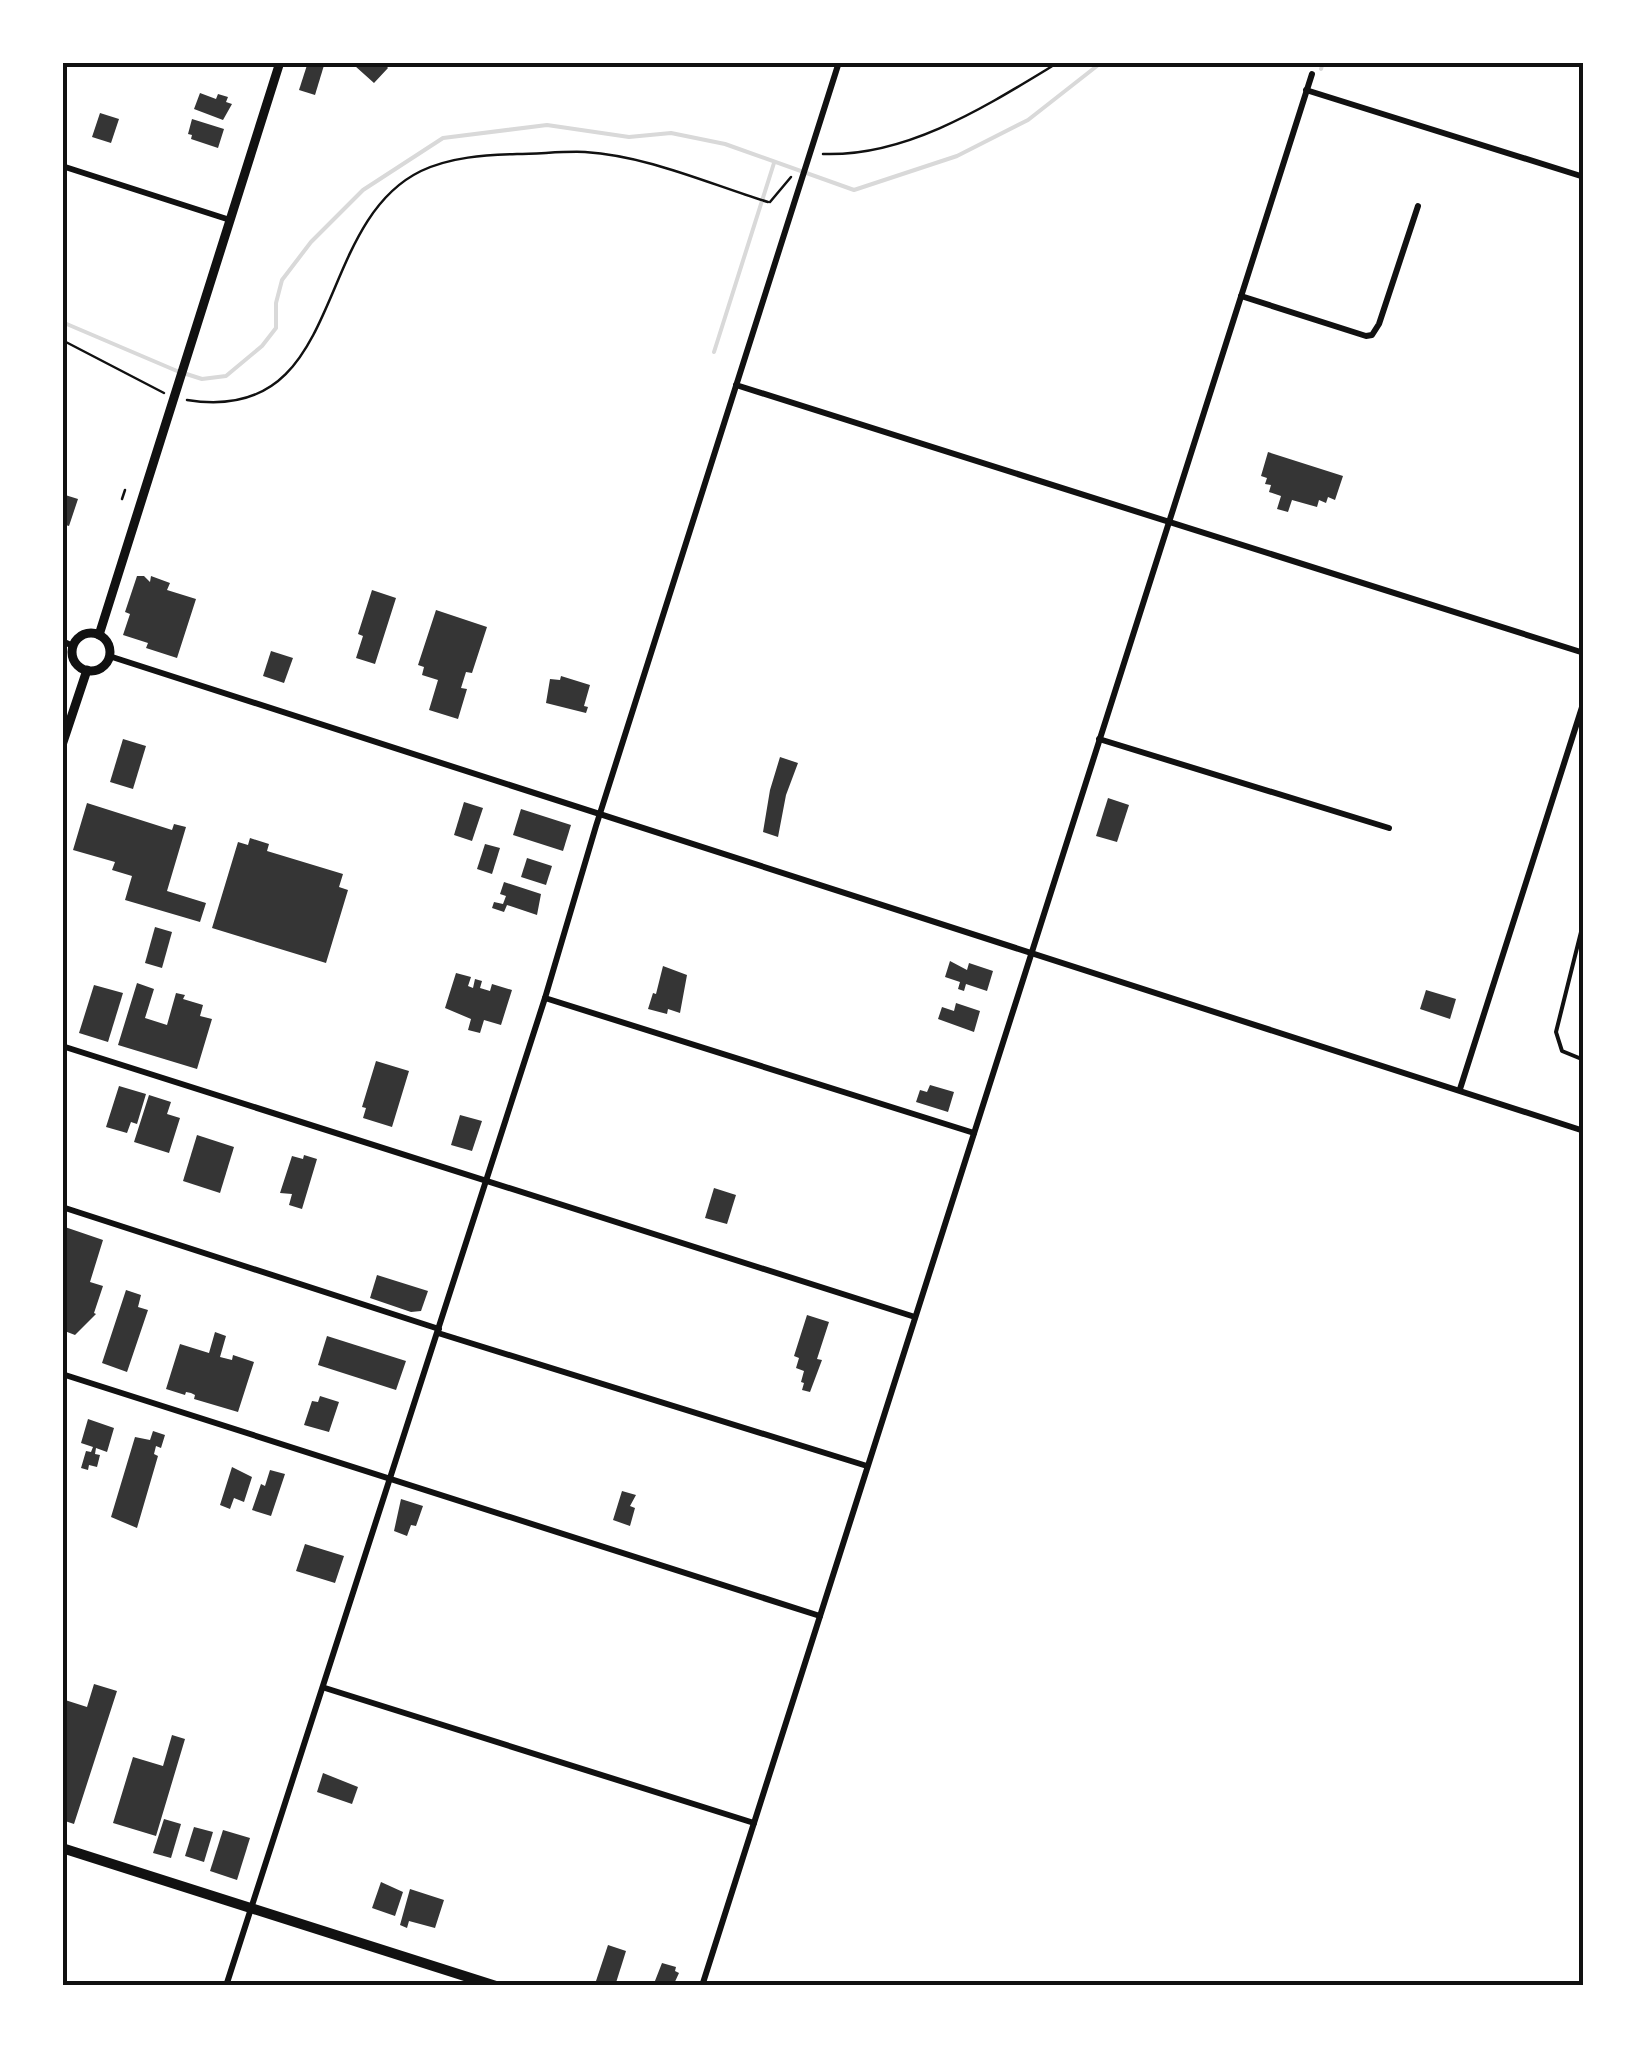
<svg xmlns="http://www.w3.org/2000/svg" width="1646" height="2048" font-family="'Source Sans 3',sans-serif">
<style>
.lines{fill:none;stroke-linecap:round;stroke-linejoin:round}
.stream{stroke:#d9d9d9;stroke-width:4}
.building{fill:#353535}
.path{stroke:#111;stroke-width:2.5}
.service{stroke:#111;stroke-width:4}
.minor{stroke:#111;stroke-width:6}
.secondary{stroke:#111;stroke-width:9}
.primary{stroke:#111;stroke-width:10}
.neatline{fill:none;stroke:#111;stroke-width:4}
</style>
<rect width="100%" height="100%" fill="#fff"/>
<g class="lines">
<!-- stream -->
<g class="stream">
<path d="M1321,69L1323,62"/>
<path d="M62,322L177,371L202,379L226,376L262,346L276,328V303L282,280L311,242L363,190L443,138L547,125L629,137L671,133L725,144L854,190L957,156L1028,120L1102,62"/>
<path d="M714,352L774,163"/>
</g>
</g>
<!-- building -->
<g class="building">
<path d="M308,62H325L315,95L299,90Z"/>
<path d="M383,62L388,68L374,83L355,66L347,63Z"/>
<path d="M200,93L216,99L218,94L228,97L226,102L232,104L223,120L194,109Z"/>
<path d="M100,113L119,119L111,143L92,137Z"/>
<path d="M192,119L224,129L218,148L191,139L192,135L188,134Z"/>
<path d="M1268,452L1343,476L1335,500L1328,497L1326,503L1319,500L1317,507L1292,500L1288,512L1277,509L1281,496L1269,492L1271,485L1265,484L1267,478L1261,476Z"/>
<path d="M62,494L78,499L69,526L62,524Z"/>
<path d="M137,576H144L150,582L151,576L170,583L167,590L196,599L177,658L146,648L148,643L123,635L130,614L125,612Z"/>
<path d="M372,590L396,598L375,664L356,658L363,636L358,634Z"/>
<path d="M436,610L487,627L472,673L466,672L461,688L467,689L458,719L429,710L438,680L422,675L424,667L418,665Z"/>
<path d="M271,651L293,658L284,683L263,676Z"/>
<path d="M561,676L590,685L584,706L588,707L586,713L546,703L550,679L560,680Z"/>
<path d="M123,739L146,746L133,789L110,782Z"/>
<path d="M780,757L798,763L786,795L778,837L763,832L770,790Z"/>
<path d="M1108,798L1129,805L1117,842L1096,836Z"/>
<path d="M464,802L483,808L472,841L454,835Z"/>
<path d="M87,803L172,830L174,824L186,827L167,891L206,903L200,922L125,900L132,876L112,870L115,862L73,850Z"/>
<path d="M521,809L571,825L563,851L513,835Z"/>
<path d="M250,838L269,844L267,851L343,874L339,887L348,890L326,963L212,928L238,842L248,845Z"/>
<path d="M485,844L500,848L492,874L477,869Z"/>
<path d="M527,858L552,866L546,885L521,877Z"/>
<path d="M504,882L541,894L537,915L507,905L504,912L492,908L494,902L503,904L506,896L500,894Z"/>
<path d="M155,927L172,932L162,968L145,963Z"/>
<path d="M950,961L967,970L969,963L993,971L987,991L966,984L964,991L958,989L960,982L945,977Z"/>
<path d="M663,966L687,975L680,1013L668,1009L667,1014L648,1009L653,993L656,994Z"/>
<path d="M456,973L471,977L468,986L473,988L475,979L482,981L480,988L490,991L492,984L512,990L501,1025L484,1020L480,1033L468,1030L471,1019L445,1008Z"/>
<path d="M137,983L154,989L145,1018L167,1025L176,993L185,995L183,999L203,1005L200,1016L212,1019L197,1069L118,1045Z"/>
<path d="M94,985L123,993L108,1042L79,1033Z"/>
<path d="M1426,990L1456,999L1450,1019L1420,1009Z"/>
<path d="M956,1003L980,1011L974,1032L938,1019L942,1007L954,1011Z"/>
<path d="M376,1061L409,1071L392,1127L363,1118L366,1108L362,1107Z"/>
<path d="M930,1085L954,1092L948,1112L916,1102L920,1090L927,1092Z"/>
<path d="M119,1086L146,1094L137,1124L131,1122L127,1133L106,1127Z"/>
<path d="M149,1095L171,1102L167,1114L180,1118L169,1153L134,1142Z"/>
<path d="M460,1115L482,1121L472,1151L451,1145Z"/>
<path d="M197,1135L234,1147L220,1193L183,1181Z"/>
<path d="M304,1155L317,1159L302,1209L289,1205L292,1194L280,1193L292,1156L303,1159Z"/>
<path d="M714,1188L736,1195L727,1224L705,1218Z"/>
<path d="M62,1226L103,1240L90,1282L103,1286L94,1313L96,1314L75,1335L62,1330Z"/>
<path d="M377,1275L428,1291L421,1311L411,1312L370,1298Z"/>
<path d="M126,1290L141,1295L138,1307L148,1310L127,1372L102,1363Z"/>
<path d="M807,1315L829,1322L817,1359L822,1360L810,1392L802,1390L804,1383L801,1382L804,1371L796,1368L799,1358L794,1356Z"/>
<path d="M215,1332L226,1336L220,1357L232,1360L233,1355L254,1362L238,1412L194,1399L195,1395L191,1393L186,1392L185,1395L166,1389L180,1344L209,1353Z"/>
<path d="M327,1336L406,1361L396,1390L318,1365Z"/>
<path d="M320,1396L339,1402L329,1432L304,1425L312,1401L318,1402Z"/>
<path d="M88,1419L114,1428L107,1452L96,1448L95,1454L100,1455L97,1467L89,1465L88,1470L81,1468L86,1451L91,1452L93,1447L81,1443Z"/>
<path d="M153,1431L165,1435L161,1448L156,1446L154,1454L158,1456L137,1528L111,1517L135,1437L150,1440Z"/>
<path d="M232,1467L252,1477L244,1502L234,1498L230,1509L220,1505Z"/>
<path d="M270,1470L285,1474L271,1516L252,1510L261,1484L265,1486Z"/>
<path d="M622,1491L636,1495L630,1506L635,1508L630,1526L613,1520Z"/>
<path d="M401,1499L423,1506L416,1526L411,1525L407,1536L394,1531Z"/>
<path d="M305,1544L344,1556L335,1583L296,1571Z"/>
<path d="M94,1684L117,1691L74,1824L62,1820V1699L87,1707Z"/>
<path d="M172,1735L185,1739L156,1836L113,1823L133,1757L163,1766Z"/>
<path d="M323,1773L358,1787L352,1804L317,1792Z"/>
<path d="M164,1819L181,1824L171,1858L153,1853Z"/>
<path d="M194,1827L213,1832L204,1862L185,1856Z"/>
<path d="M223,1830L250,1838L237,1880L210,1871Z"/>
<path d="M381,1882L403,1892L395,1916L372,1908Z"/>
<path d="M410,1889L444,1900L435,1928L409,1921L407,1928L400,1925Z"/>
<path d="M608,1945L626,1951L615,1986H599L595,1984Z"/>
<path d="M662,1963L676,1967L675,1971L679,1973L673,1986H653Z"/>
</g>
<g class="lines">
<!-- path -->
<g class="path">
<path d="M823,154C908,157 988,105 1059,62"/>
<path d="M770,202L791,177"/>
<path d="M62,340L164,393"/>
<path d="M187,400C348,426 310,225 421,171C451,157 484,155 517,154C539,154 563,151 585,152C648,156 709,184 768,202"/>
<path d="M122,499L125,490"/>
</g>
<!-- service -->
<path class="service" d="M1584,920L1556,1032L1562,1051L1584,1060"/>
<!-- minor -->
<g class="minor">
<path d="M1306,90L1584,177"/>
<path d="M62,166L230,220"/>
<path d="M1241,296L1366,336L1372,335L1379,324L1418,206"/>
<path d="M736,385L1584,653"/>
<path d="M62,641L73,646"/>
<path d="M109,656L1584,1131"/>
<path d="M1099,739L1389,828"/>
<path d="M545,998L974,1133"/>
<path d="M62,1046L915,1317"/>
<path d="M1460,1089L1584,701"/>
<path d="M62,1207L439,1329"/>
<path d="M438,1333L867,1466"/>
<path d="M62,1374L820,1616"/>
<path d="M325,1688L754,1823"/>
<path d="M226,1986L545,998L596,826L839,62"/>
<path d="M702,1986L1312,74"/>
</g>
<!-- secondary -->
<g class="secondary">
<circle cx="91" cy="652" r="19"/>
<path d="M99,635L280,62"/>
<path d="M62,745L87,670"/>
</g>
<!-- primary -->
<path class="primary" d="M62,1848L496,1986"/>
</g>
<!-- border -->
<rect width="1646" height="2048" fill="none" stroke="#ffffff" stroke-width="130"/>
<rect x="65" y="65" width="1516" height="1918" class="neatline"/>
</svg>
